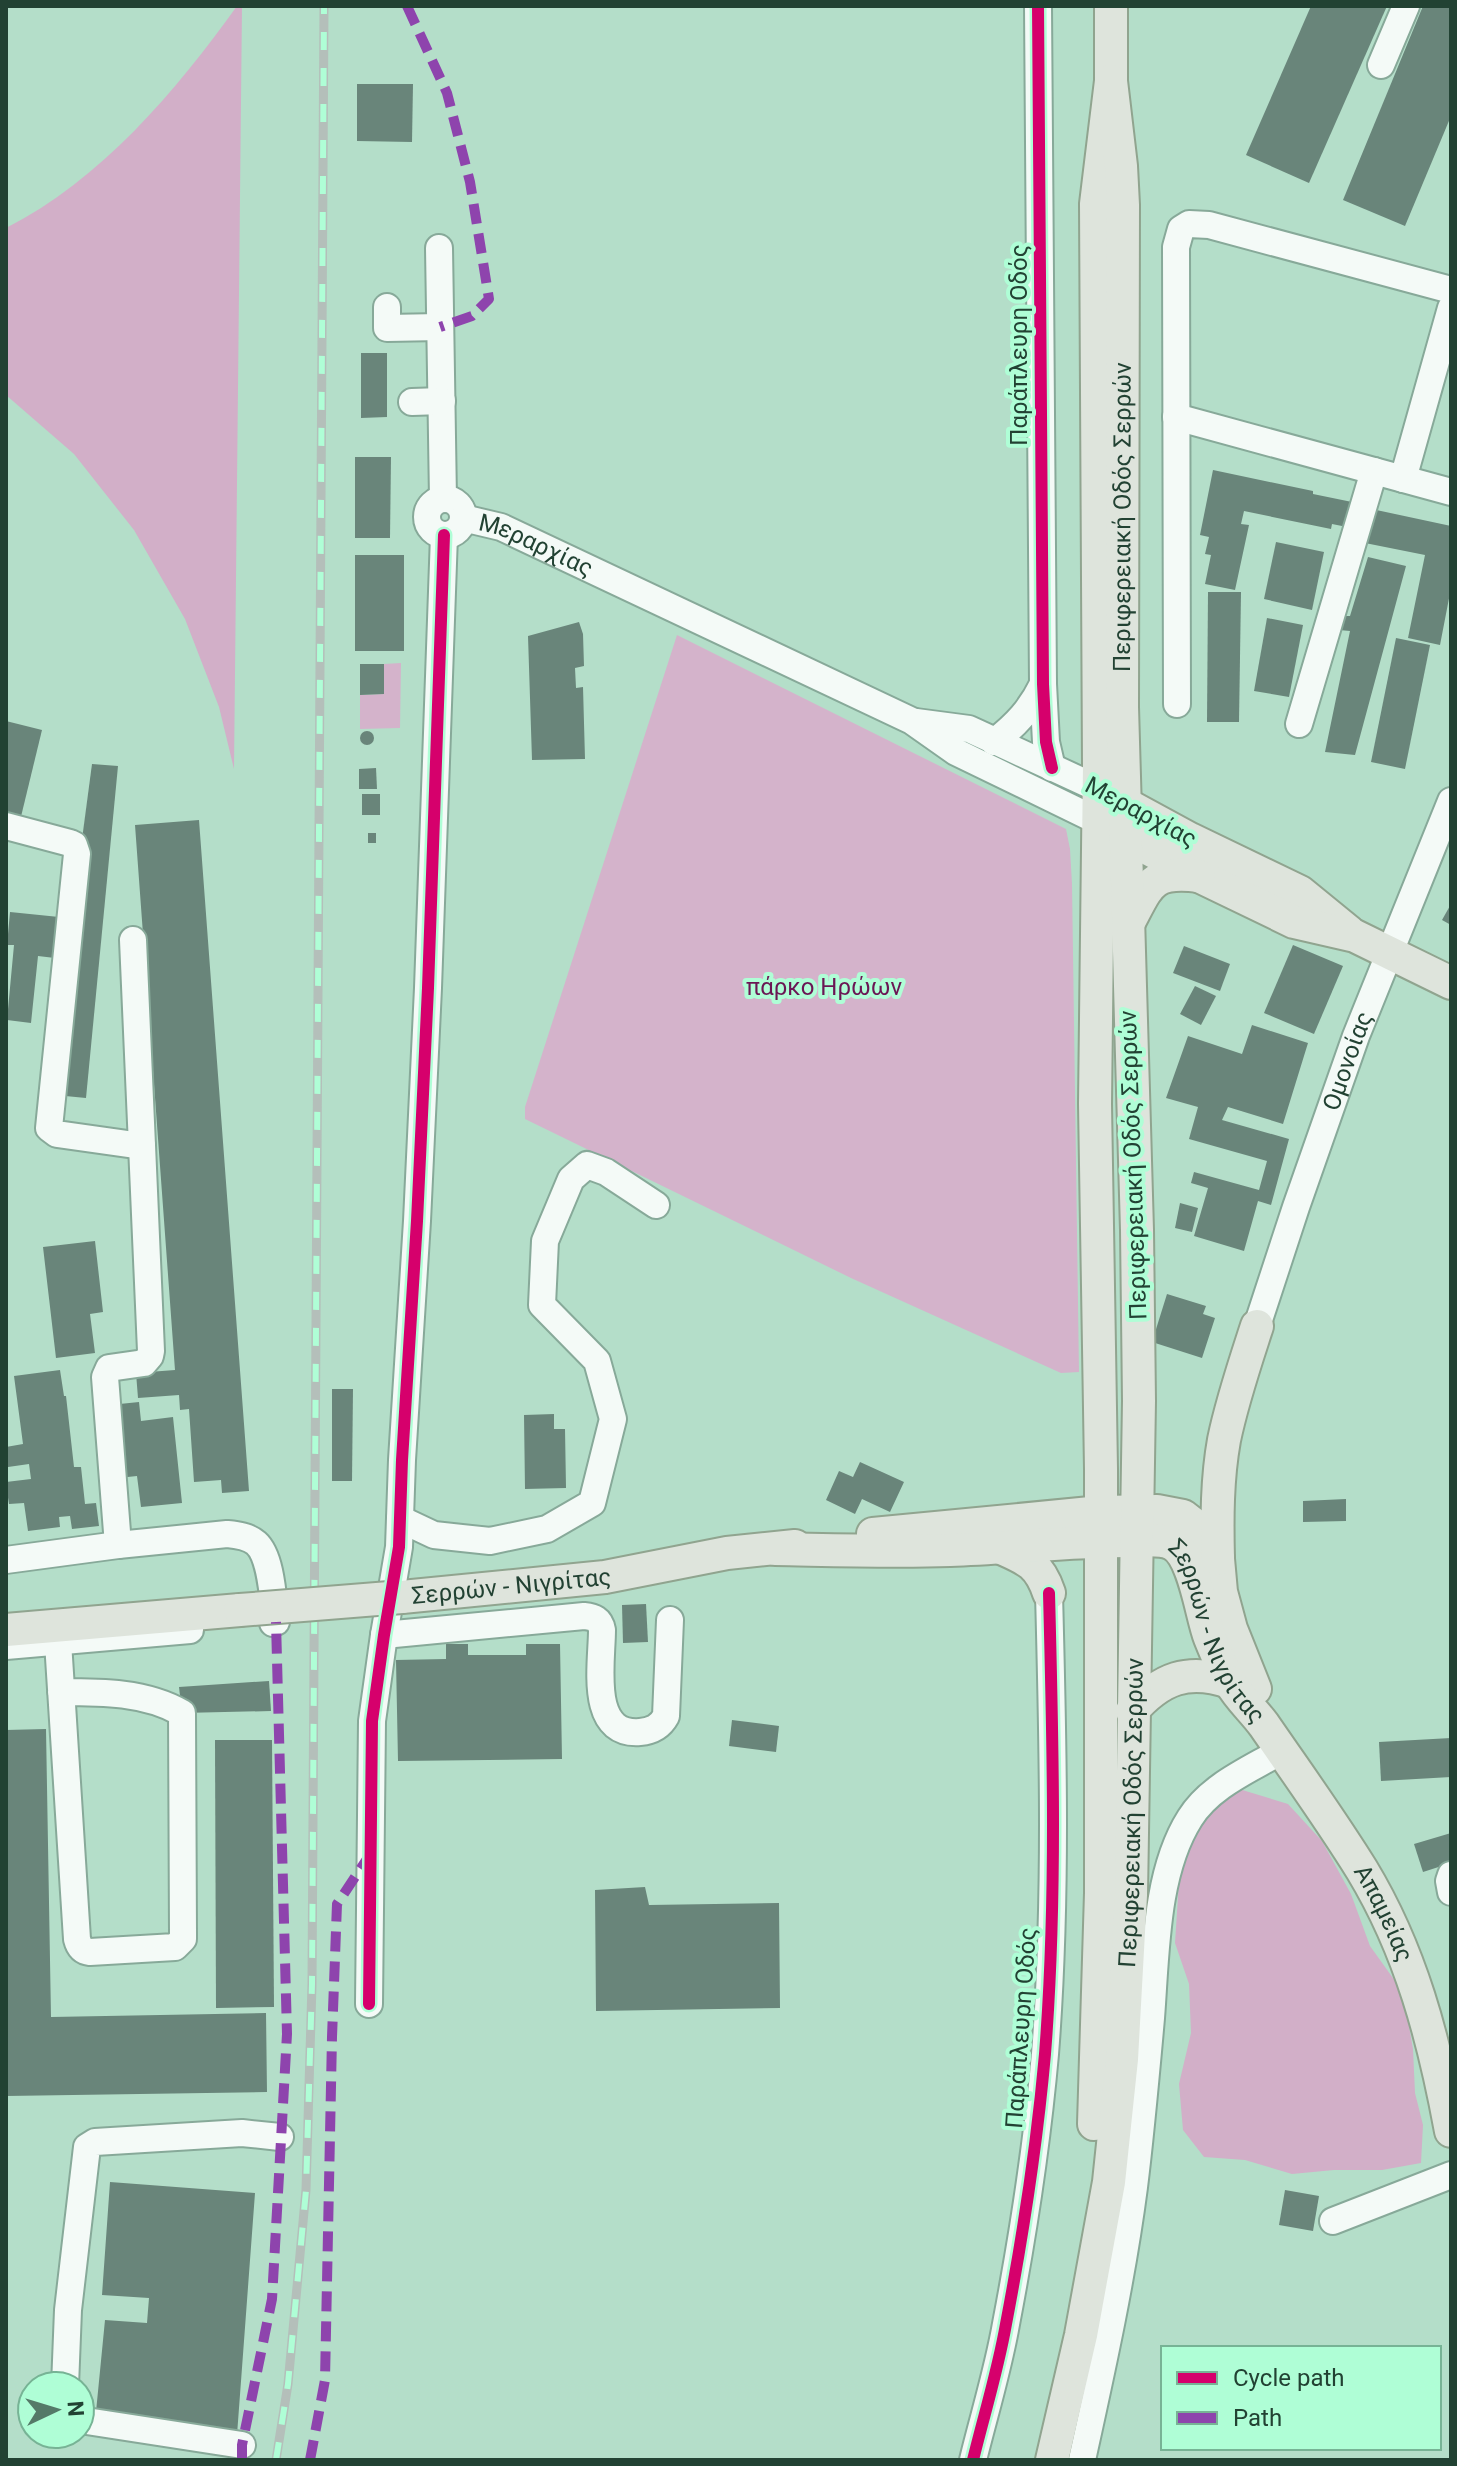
<svg xmlns="http://www.w3.org/2000/svg" width="1457" height="2466" font-family="Roboto,sans-serif">
<style>
.green{fill:#d4b3cb}
.forest{fill:#d2afc8}
.building{fill:#69857a}
.lines{fill:none;stroke-linecap:round;stroke-linejoin:round}
.minor-casing{stroke:#87a999;stroke-width:30}
.major-casing{stroke:#90a48f;stroke-width:36}
.minor{stroke:#f4faf7;stroke-width:26}
.major{stroke:#dee4dc;stroke-width:32}
.rail-casing{stroke:#b4bfba;stroke-width:9}
.rail{stroke:#affed6;stroke-width:6;stroke-dasharray:18;stroke-linecap:butt}
.major-bridge-casing{stroke:#90a48f;stroke-width:36;stroke-linecap:butt}
.major-bridge{stroke:#dee4dc;stroke-width:32}
.quiet{stroke:#8e44ad;stroke-width:10;stroke-dasharray:20 10;stroke-linecap:butt}
.cycleway-casing{stroke:#affed6;stroke-width:17}
.cycleway{stroke:#d6006c;stroke-width:12}
.labels{text-anchor:middle;stroke-width:8;stroke-linejoin:round;paint-order:stroke}
.street-label{font-size:24px;fill:#224233;stroke:#affed6}
.park-label{font-size:24px;fill:#6b1654;stroke:#affed6}
</style>
<rect width="100%" height="100%" fill="#b4dec9"/>
<!-- green -->
<g class="green">
<path d="M677,635L1066,829L1070,849L1072,884L1079,1372L1061,1373L851,1278L525,1119V1107Z"/>
<path d="M401,663L400,728L360,729V695L384,694V664Z"/>
</g>
<!-- forest -->
<g class="forest">
<path d="M237,6H242L234,769L219,707L185,619L134,530L74,454L6,395V228C101,180 176,91 237,6Z"/>
<path d="M1239,1789L1288,1804L1322,1841L1351,1894L1370,1946L1403,1992L1413,2049L1415,2093L1423,2125L1421,2163L1382,2170H1334L1292,2174L1245,2160L1204,2157L1183,2130L1179,2084L1191,2033L1189,1984L1175,1943L1181,1850L1206,1809Z"/>
</g>
<!-- building -->
<g class="building">
<path d="M1311,6H1387L1309,183L1246,155Z"/>
<path d="M1423,6H1451V116L1405,226L1343,200Z"/>
<path d="M357,84H413L412,142L357,141Z"/>
<path d="M361,353H387V417L361,418Z"/>
<path d="M355,457H391L390,538H355Z"/>
<path d="M1213,470L1313,491V494L1352,502L1347,527L1332,524L1331,529L1244,511L1241,524L1249,525L1235,590L1205,584L1211,555L1205,554L1209,537L1200,535Z"/>
<path d="M1367,508L1451,526V588L1440,645L1408,638L1425,555L1360,542Z"/>
<path d="M1276,542L1324,552L1312,610L1264,599Z"/>
<rect x="355" y="555" width="49" height="96"/>
<path d="M1368,557L1406,566L1355,755L1325,752L1350,631L1339,630V616H1350Z"/>
<path d="M1208,592H1241L1239,722H1207Z"/>
<path d="M1267,618L1303,625L1289,697L1254,691Z"/>
<path d="M579,622L583,634L584,666L575,668L576,688L583,687L585,759L532,760L528,636Z"/>
<path d="M1396,638L1430,645L1405,769L1371,762Z"/>
<path d="M360,664H384V694L360,695Z"/>
<path d="M6,721L42,730L18,829L6,826Z"/>
<circle cx="367" cy="738" r="7"/>
<path d="M92,764L118,766L86,1098L55,1095L64,975Z"/>
<path d="M376,768L377,789H359V769Z"/>
<rect x="362" y="794" width="18" height="21"/>
<path d="M199,820L249,1491L222,1493L221,1480L194,1482L189,1409L180,1410L179,1395L138,1398L136,1373L175,1370L135,825Z"/>
<rect x="368" y="833" width="8" height="10"/>
<path d="M1451,904V925L1442,920Z"/>
<path d="M10,912L59,917L55,958L38,956L31,1023L7,1020L14,945H7Z"/>
<path d="M1293,945L1343,966L1314,1034L1264,1013Z"/>
<path d="M1184,946L1230,964L1220,991L1173,973Z"/>
<path d="M1195,986L1216,996L1201,1025L1180,1014Z"/>
<path d="M1252,1025L1308,1043L1283,1124L1228,1107L1222,1120L1289,1139L1271,1205L1258,1201L1244,1251L1194,1236L1208,1188L1191,1183L1194,1172L1259,1190L1267,1161L1189,1139L1198,1107L1166,1098L1188,1036L1242,1054Z"/>
<path d="M1180,1203L1198,1208L1192,1232L1175,1228Z"/>
<path d="M95,1241L103,1312L90,1314L95,1353L56,1358L43,1247Z"/>
<path d="M1167,1294L1206,1306L1203,1314L1215,1318L1202,1358L1152,1342Z"/>
<path d="M60,1370L64,1396H66L74,1467H81L85,1504L96,1503L99,1526L72,1529L70,1516L59,1517L60,1527L28,1531L24,1503L9,1504L6,1485V1482L31,1479L29,1464L8,1467L6,1447L23,1444L14,1376Z"/>
<path d="M332,1389H353L352,1481H332Z"/>
<path d="M139,1402L141,1421L173,1417L182,1503L141,1507L137,1476L118,1478L110,1405Z"/>
<path d="M554,1414V1429H565L566,1488L525,1489L524,1415Z"/>
<path d="M860,1462L904,1482L890,1512L862,1499L855,1514L826,1500L839,1471L853,1477Z"/>
<path d="M1346,1499V1521L1303,1522V1501Z"/>
<path d="M646,1604L648,1642L623,1643L622,1605Z"/>
<path d="M446,1644H468V1655H526V1644H560L562,1759L398,1761L396,1660L446,1659Z"/>
<path d="M269,1681L271,1711L182,1713L179,1687Z"/>
<path d="M732,1720L779,1726L776,1752L729,1746Z"/>
<path d="M46,1729L51,2017L266,2013L267,2092L6,2096V1730Z"/>
<path d="M1451,1738V1777L1381,1781L1379,1742Z"/>
<path d="M215,1740H272L274,2007L216,2008Z"/>
<path d="M1451,1833V1863L1423,1872L1414,1844Z"/>
<path d="M645,1887L649,1905L779,1903L780,2008L596,2011L595,1890Z"/>
<path d="M110,2182L255,2193L237,2435L95,2422L105,2320L147,2323L149,2298L102,2295Z"/>
<path d="M1285,2190L1319,2196L1313,2231L1279,2225Z"/>
</g>
<g class="lines">
<!-- minor casing -->
<g class="minor-casing">
<g id="minor">
<path d="M1038,6L1043,684L1046,742L1052,768"/>
<path d="M1381,65L1406,6"/>
<path d="M439,248L443,499"/>
<path d="M387,307V328L440,327"/>
<path d="M412,402L442,401"/>
<path d="M1176,417L1451,492"/>
<path d="M1403,479L1451,308"/>
<circle cx="445" cy="517" r="18"/>
<path id="s1" d="M463,518L501,527L912,721L956,752L1098,821"/>
<path d="M1177,704L1176,247L1181,229L1189,224L1209,225L1451,290"/>
<path d="M916,722L969,729L1099,789"/>
<path d="M1299,724L1374,471"/>
<path d="M994,742C1016,725 1031,709 1043,684"/>
<path d="M6,826L70,843L74,845L77,854L49,1128L57,1134L142,1146"/>
<path id="s2" d="M1257,1326L1296,1207L1356,1036L1451,801"/>
<path d="M400,1519L434,1535L490,1541L547,1529L592,1503L613,1419L597,1361L542,1305L545,1241L571,1179L587,1165L606,1172L656,1205"/>
<path d="M118,1545L105,1377L109,1368L144,1363L150,1356L151,1351L133,940"/>
<path d="M6,1560L118,1545L227,1534C237,1535 248,1536 256,1543C272,1557 273,1602 276,1622L273,1623"/>
<path d="M384,1635L584,1616C594,1617 600,1619 602,1630C602,1663 588,1736 640,1732C652,1731 660,1727 666,1716L670,1620"/>
<path d="M58,1642L77,1939C79,1947 82,1951 90,1952L175,1947L183,1939V1934L182,1713C146,1692 101,1692 61,1692"/>
<path d="M6,1646L190,1630"/>
<path d="M1451,1875L1449,1881L1451,1892"/>
<path d="M369,2004L372,1721L384,1635L399,1547L402,1460L417,1221L428,988L444,535"/>
<path d="M1333,2221L1451,2175"/>
<path d="M65,2386L68,2310L87,2147L95,2142L242,2133L280,2137"/>
<path d="M80,2420L242,2445"/>
<path d="M973,2460C984,2415 998,2370 1006,2324C1023,2235 1037,2144 1045,2054C1057,1901 1053,1746 1049,1593"/>
<path d="M1082,2460C1102,2369 1122,2279 1134,2187C1141,2131 1146,2074 1151,2018C1156,1955 1155,1873 1190,1818C1210,1786 1249,1770 1281,1751"/>
</g>
</g>
<!-- major casing -->
<g class="major-casing">
<g id="major">
<path d="M1109,795L1190,839L1300,892L1349,932"/>
<path d="M1109,828L1199,876L1294,922L1355,936L1451,983"/>
<path d="M1128,924C1149,885 1150,870 1199,876"/>
<path d="M873,1534L1101,1512L1157,1511L1183,1516L1201,1530L1209,1541L1218,1559L1221,1592L1231,1629L1255,1689"/>
<path d="M999,1547C1026,1559 1039,1563 1049,1593"/>
<path id="s3" d="M775,1549C833,1550 892,1552 950,1550C1010,1548 1070,1541 1131,1541C1144,1541 1160,1538 1172,1544C1195,1556 1201,1615 1210,1638C1216,1653 1222,1668 1230,1682C1239,1698 1253,1710 1264,1725C1297,1773 1331,1820 1362,1870C1411,1951 1434,2039 1451,2131"/>
<path d="M1218,1559C1217,1519 1217,1479 1224,1440C1232,1401 1245,1363 1257,1326"/>
<path id="s4" d="M402,1597L605,1577L727,1553L795,1546"/>
<path d="M6,1630L240,1610"/>
<path d="M1132,1711C1161,1678 1188,1668 1230,1682"/>
<path d="M1094,2124L1101,1893V1469L1095,1104L1099,765L1096,204L1111,81V6"/>
<path id="s5" d="M1052,2460L1081,2335L1109,2182L1122,2059L1131,1895L1139,1401L1137,1230L1122,707L1123,205L1121,166L1111,81"/>
</g>
</g>
<!-- minor -->
<use href="#minor" class="minor"/>
<!-- major -->
<use href="#major" class="major"/>
<!-- rail casing -->
<g class="rail-casing">
<path id="rail" d="M276,2460L288,2384L306,2190L312,1984L324,6"/>
</g>
<!-- rail -->
<use href="#rail" class="rail"/>
<!-- major-bridge casing -->
<g class="major-bridge-casing">
<path id="major-bridge" d="M240,1610L402,1597"/>
</g>
<!-- major-bridge -->
<use href="#major-bridge" class="major-bridge"/>
<!-- quiet -->
<g class="quiet">
<path d="M407,6L447,93L470,182L489,299L472,316L440,327"/>
<path d="M242,2460V2445L272,2299L287,2034L276,1622"/>
<path d="M310,2460L325,2380L332,2037L337,1904L369,1856"/>
</g>
<!-- cycleway casing -->
<g class="cycleway-casing">
<g id="cycleway">
<path d="M1038,6L1043,684L1046,742L1052,768"/>
<path d="M369,2004L372,1721L384,1635L399,1547L402,1460L417,1221L428,988L444,535"/>
<path d="M973,2460C984,2415 998,2370 1006,2324C1023,2235 1037,2144 1045,2054C1057,1901 1053,1746 1049,1593"/>
</g>
</g>
<!-- cycleway -->
<use href="#cycleway" class="cycleway"/>
</g>
<g class="labels">
<!-- street labels -->
<g class="street-label">
<text transform="translate(1019 345) rotate(-90)" y="8">Παράπλευρη Οδός</text>
<text dy="8" stroke="none"><textPath href="#s5" startOffset="1950">Περιφερειακή Οδός Σερρών</textPath></text>
<text dy="8" stroke="none"><textPath href="#s1" startOffset="78">Μεραρχίας</textPath></text>
<text transform="translate(1141 812) rotate(28)" y="8">Μεραρχίας</text>
<text dy="8" stroke="none"><textPath href="#s2" startOffset="280">Ομονοίας</textPath></text>
<text transform="translate(1133 1165) rotate(-92)" y="8">Περιφερειακή Οδός Σερρών</text>
<text dy="8" stroke="none"><textPath href="#s4" startOffset="110">Σερρών - Νιγρίτας</textPath></text>
<text dy="8" stroke="none"><textPath href="#s3" startOffset="498">Σερρών - Νιγρίτας</textPath></text>
<text dy="8" stroke="none"><textPath href="#s5" startOffset="654">Περιφερειακή Οδός Σερρών</textPath></text>
<text dy="8" stroke="none"><textPath href="#s3" startOffset="828">Απαμείας</textPath></text>
<text transform="translate(1021 2028) rotate(-86)" y="8">Παράπλευρη Οδός</text>
</g>
<!-- park labels -->
<g class="park-label">
<text x="824" y="995">πάρκο Ηρώων</text>
</g>
</g>
<!-- border -->
<rect width="1457" height="2466" fill="none" stroke="#224233" stroke-width="16"/>
<!-- legend -->
<rect x="1161" y="2346" width="280" height="104" fill="#affed6" stroke="#77b395" stroke-width="2"/>
<rect x="1177" y="2372" width="40" height="12" fill="#d6006c" stroke="#77b395" stroke-width="2"/>
<text x="1233" y="2386" font-size="24" fill="#224233">Cycle path</text>
<rect x="1177" y="2412" width="40" height="12" fill="#8e44ad" stroke="#77b395" stroke-width="2"/>
<text x="1233" y="2426" font-size="24" fill="#224233">Path</text>
<!-- north arrow -->
<g transform="translate(56 2410) rotate(86)"><circle r="38" fill="#affed6" stroke="#77b395" stroke-width="2"/>
<path d="M0-6L14 30L0 20L-14 30Z" fill="#557968"/>
<text y="-12" font-size="22" font-weight="bold" text-anchor="middle" fill="#224233">N</text>
</g>
</svg>
